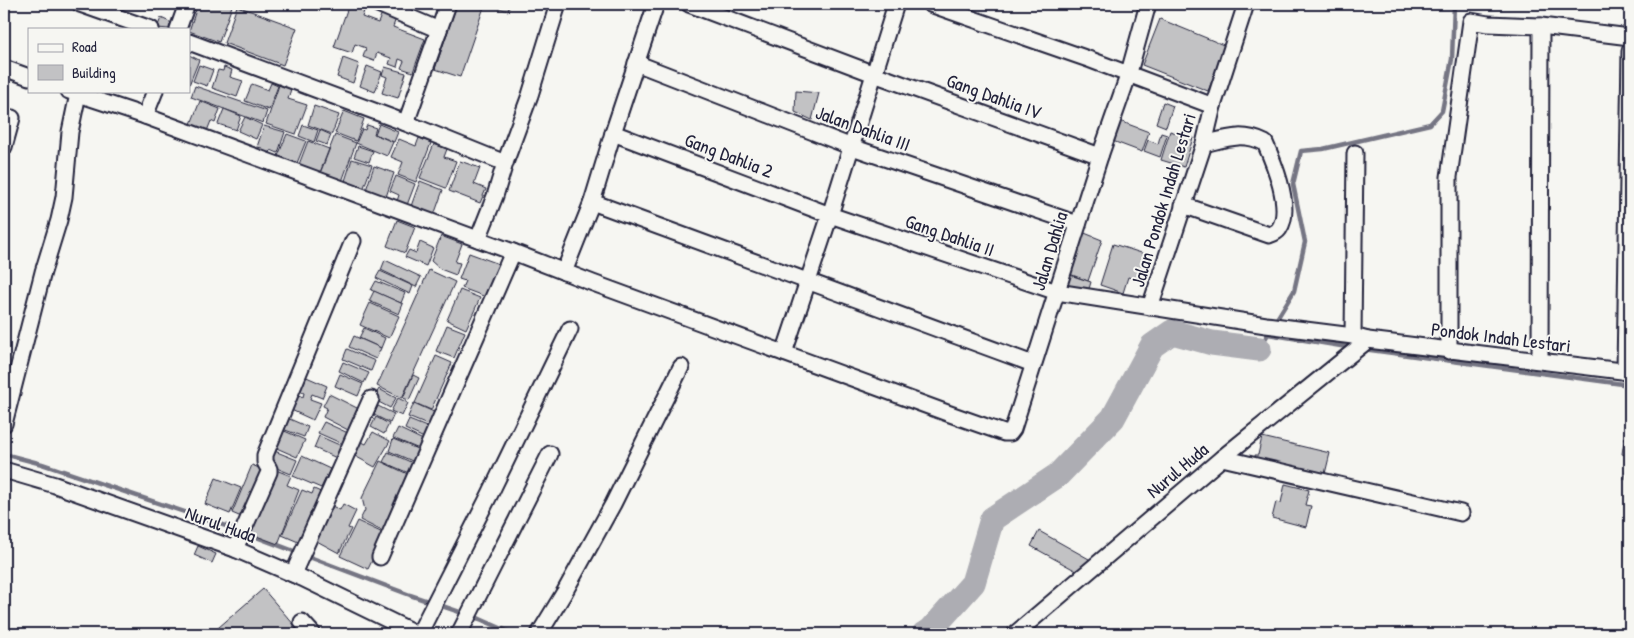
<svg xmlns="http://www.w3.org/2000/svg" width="1634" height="638" font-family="'Patrick Hand',sans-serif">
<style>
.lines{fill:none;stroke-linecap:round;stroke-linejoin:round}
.stream{stroke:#757583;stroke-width:4.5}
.river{stroke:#adadb3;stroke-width:25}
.building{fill:#c2c2c4;stroke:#22223b}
.minor-casing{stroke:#22223b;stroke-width:19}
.minor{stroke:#f6f6f2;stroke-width:15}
.labels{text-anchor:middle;stroke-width:4;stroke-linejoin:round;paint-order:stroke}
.street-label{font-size:19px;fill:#22223b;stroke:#f6f6f2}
</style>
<rect width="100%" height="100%" fill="#f6f6f2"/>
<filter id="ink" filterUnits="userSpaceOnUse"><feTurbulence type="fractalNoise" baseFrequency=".02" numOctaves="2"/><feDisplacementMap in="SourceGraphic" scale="10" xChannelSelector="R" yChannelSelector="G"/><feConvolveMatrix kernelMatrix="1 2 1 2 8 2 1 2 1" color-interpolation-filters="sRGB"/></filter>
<g filter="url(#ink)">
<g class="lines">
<!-- stream -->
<g class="stream">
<path d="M1275,322L1294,291L1305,242L1293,184L1301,151L1323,149L1430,124L1442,111L1452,59L1454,4"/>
<path d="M1268,334L1353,348"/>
<path d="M1259,349L1271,329"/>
<path d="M1363,349L1630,385"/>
<path d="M4,454L42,464L238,530L410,595L480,619L514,634"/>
</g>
<!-- river -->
<path class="river" d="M924,634L930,631L973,583L992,519L1058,475L1113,418L1152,346L1172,332L1212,343L1259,349"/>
</g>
<!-- building -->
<g class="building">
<path d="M198,4H227L232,6L219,42L189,31Z"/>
<path d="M349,4L365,8L362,17L378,23L382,13L396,18L393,27L425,39L413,72L401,68L404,61L399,59L397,67L389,64L391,58L377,53L374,61L363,57L366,48L355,44L352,53L334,47Z"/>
<path d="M457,4H485L460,77L435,69Z"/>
<path d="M486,4H510L508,11Z"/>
<path d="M237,6L297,28L283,65L224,43Z"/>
<path d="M161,18L172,23L169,29L157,28Z"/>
<path d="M1160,19L1226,46L1208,91L1142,65Z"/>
<path d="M189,55L199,60L189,85Z"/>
<path d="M343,58L359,64L353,83L337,77Z"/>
<path d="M199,65L213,70L207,86L193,81Z"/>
<path d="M367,66L382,72L375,92L360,86Z"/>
<path d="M224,67L232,70L230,77L243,81L237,97L212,88L218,70L223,71Z"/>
<path d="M385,67L406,73L398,98L382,93L387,77L382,75Z"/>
<path d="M271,83L278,86L269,110L245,101L252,84L268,90Z"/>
<path d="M279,85L291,89L288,99L307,105L296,134L266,124Z"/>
<path d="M195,86L267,111L263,123L191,97Z"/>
<path d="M796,91L819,93L812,120L795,112Z"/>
<path d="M200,101L220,109L215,123L211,121L207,131L191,124Z"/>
<path d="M1163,102L1173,106L1166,127L1156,123Z"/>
<path d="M314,106L339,115L332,134L308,125Z"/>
<path d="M224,109L241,116L236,130L218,124Z"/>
<path d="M344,111L364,119L356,141L335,133Z"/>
<path d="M245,117L262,125L256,139L238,131Z"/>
<path d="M1117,120L1149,132L1142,152L1110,140Z"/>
<path d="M379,124L398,132L394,142L375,134Z"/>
<path d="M303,125L318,130L314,142L299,136Z"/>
<path d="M367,125L376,128L374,134L393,142L387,156L356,143L362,129L365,130Z"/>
<path d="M264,126L285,132L278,153L271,150L269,157L260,154L262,148L257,147Z"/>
<path d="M320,130L331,135L327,145L316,141Z"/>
<path d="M1170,131L1193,138L1184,167L1161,160Z"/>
<path d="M1161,133L1167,135L1160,157L1144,151L1148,140L1158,144Z"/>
<path d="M287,134L306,141L297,163L278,156Z"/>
<path d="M335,135L356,143L341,184L319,176Z"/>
<path d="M419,138L431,143L416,182L398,175L403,162L391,157L399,139L416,146Z"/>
<path d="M308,141L329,149L319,175L298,167Z"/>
<path d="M434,144L447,149L444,157L456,161L446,188L420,178Z"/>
<path d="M358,146L373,151L369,162L354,157Z"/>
<path d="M352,159L372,165L363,190L344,184Z"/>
<path d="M460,161L480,168L474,184L486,189L480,203L449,191Z"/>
<path d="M374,166L394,173L386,197L366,190Z"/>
<path d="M396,176L415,184L407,205L397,201L399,195L390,191Z"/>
<path d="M420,181L443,190L433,218L410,209Z"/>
<path d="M397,220L415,227L405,253L387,246Z"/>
<path d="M1082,232L1102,240L1088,281L1067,273Z"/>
<path d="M441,236L462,244L455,262L460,263L456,275L440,269L431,261Z"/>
<path d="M420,242L433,248L426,266L405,257L409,250L416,253Z"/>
<path d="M1113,244L1151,256L1143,282L1128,277L1123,293L1100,285Z"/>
<path d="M469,253L499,264L486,297L462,288L465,281L459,279Z"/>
<path d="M385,260L421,277L416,287L381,270Z"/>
<path d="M429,270L455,282L402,398L377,386Z"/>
<path d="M380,271L413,286L410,294L376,278Z"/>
<path d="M1067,274L1091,282L1088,292L1064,284Z"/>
<path d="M376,281L405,293L401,303L371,290Z"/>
<path d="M460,290L480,298L466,329L447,320Z"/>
<path d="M374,291L403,304L399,314L369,301Z"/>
<path d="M370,303L399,316L389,338L360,325Z"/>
<path d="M447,325L465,332L454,358L436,351Z"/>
<path d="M364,328L385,338L381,348L359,338Z"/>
<path d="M354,336L381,348L376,359L349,347Z"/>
<path d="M347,349L375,361L371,371L343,359Z"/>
<path d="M436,356L452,363L431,410L415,403Z"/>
<path d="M343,362L369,373L364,383L339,371Z"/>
<path d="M340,374L363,384L358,396L335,386Z"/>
<path d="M302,375L327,386L322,398L312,394L310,399L321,403L313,420L289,409L296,394L303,397L304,393L295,389Z"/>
<path d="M413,375L419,378L409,400L403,398Z"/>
<path d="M379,389L396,398L390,408L373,399Z"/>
<path d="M329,394L361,410L350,431L323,417L327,408L323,406Z"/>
<path d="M398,398L408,403L402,416L391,411Z"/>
<path d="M414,403L436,413L430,426L408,417Z"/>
<path d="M378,406L394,414L390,423L374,415Z"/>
<path d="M1629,409H1630V456L1622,454Z"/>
<path d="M285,417L308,427L304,437L280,428Z"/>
<path d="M376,417L389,424L384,434L371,427Z"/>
<path d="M409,420L429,428L424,438L405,429Z"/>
<path d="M324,422L348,433L343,444L318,433Z"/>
<path d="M398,428L423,440L419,449L393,438Z"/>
<path d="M280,429L305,440L297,457L272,446Z"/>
<path d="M373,432L390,441L375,467L353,455L360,441L366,444Z"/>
<path d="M319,436L344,447L339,459L314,448Z"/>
<path d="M1262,437L1330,453L1324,478L1256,461L1255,455H1258Z"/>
<path d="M393,439L422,451L417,463L389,451Z"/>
<path d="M272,450L297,460L291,474L267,464Z"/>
<path d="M388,452L415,464L411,474L383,462Z"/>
<path d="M302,456L330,469L321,488L293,476Z"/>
<path d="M1629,459H1630V481L1624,479Z"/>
<path d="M380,461L414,477L386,533L360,520L365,510L362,498Z"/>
<path d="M252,465L266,471L246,519L232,513Z"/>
<path d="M271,468L291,476L287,485L299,490L278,544L246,532Z"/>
<path d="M216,478L241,488L230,514L205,504Z"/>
<path d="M1285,484L1309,490L1305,505L1311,506L1306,527L1272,518L1276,502L1281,503Z"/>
<path d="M314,489L325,494L303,544L282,535L302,490L312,494Z"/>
<path d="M343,504L356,511L348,528L351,529L339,553L313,539L330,505L340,510Z"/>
<path d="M357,521L385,534L368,569L340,556Z"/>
<path d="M1039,531L1089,559L1082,574L1031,546Z"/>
<path d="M198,546L216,554L212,563L194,555Z"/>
<path d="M263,589L302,634H265L262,630L257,634H211Z"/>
</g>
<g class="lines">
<!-- minor casing -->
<g class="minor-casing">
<g id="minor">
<path d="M80,4L151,29"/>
<path d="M378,4L439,30"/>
<path d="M689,4L874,74L1100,156"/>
<path d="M930,4L1091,60L1213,106L1204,144L1150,307"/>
<path d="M178,29L187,4"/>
<path d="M189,42L406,123L505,163L495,196L478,239"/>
<path d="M636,63L852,147L1078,224"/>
<path d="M4,68L29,77"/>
<path d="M69,91L145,116L513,252L593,283L950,414L1004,433H1010L1013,429L1100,156L1128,76L1148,4"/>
<path d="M1213,106L1246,4"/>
<path d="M145,116L155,91"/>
<path d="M406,123L448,4"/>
<path d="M613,133L830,215L1057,292L1266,325L1353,336L1368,340L1630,372"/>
<path d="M4,147L12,118"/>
<path d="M505,163L530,95L558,4"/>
<path d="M592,202L1033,364"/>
<path d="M1183,205L1269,235C1272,234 1277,232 1279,229C1293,209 1274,163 1265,143C1242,132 1228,138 1204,144"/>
<path d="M564,272L592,202L613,133L656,4"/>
<path d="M1353,336L1355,153"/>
<path d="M1449,351V177L1471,21L1488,24L1541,26L1630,37"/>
<path d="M784,353L830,215L896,4"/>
<path d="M1540,360L1541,26"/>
<path d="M1625,372L1630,51"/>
<path d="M4,424L43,272L59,220L64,197L70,132L78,94"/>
<path d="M1222,458L1461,513"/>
<path d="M4,470L55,485L235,549L302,578L417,634"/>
<path d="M235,549L269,472V469L265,462V455L353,241"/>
<path d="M380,557L513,252"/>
<path d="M293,574L371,399"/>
<path d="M302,622L313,634"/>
<path d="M419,634L490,494L570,329"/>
<path d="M459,634L550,454"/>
<path d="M539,634L564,593L613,504L681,367"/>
<path d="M1015,634L1222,458L1368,340"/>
</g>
</g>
<!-- minor -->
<use href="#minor" class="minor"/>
</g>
</g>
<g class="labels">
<!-- street labels -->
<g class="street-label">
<text transform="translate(994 96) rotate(20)" y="7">Gang Dahlia IV</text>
<text transform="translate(863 128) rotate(20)" y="7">Jalan Dahlia III</text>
<text transform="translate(729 155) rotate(21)" y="7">Gang Dahlia 2</text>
<text transform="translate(1163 200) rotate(-73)" y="7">Jalan Pondok Indah Lestari</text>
<text transform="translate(950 235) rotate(19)" y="7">Gang Dahlia II</text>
<text transform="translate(1049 251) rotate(-73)" y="7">Jalan Dahlia</text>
<text transform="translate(1501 337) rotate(7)" y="7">Pondok Indah Lestari</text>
<text transform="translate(1177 470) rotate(-40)" y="7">Nurul Huda</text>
<text transform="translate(221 524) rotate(20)" y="7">Nurul Huda</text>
</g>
</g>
<!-- margin -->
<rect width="1634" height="638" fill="none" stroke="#f6f6f2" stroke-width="20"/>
<rect x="10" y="10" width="1614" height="618" fill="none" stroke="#22223b" stroke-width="2" filter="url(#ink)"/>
<!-- legend -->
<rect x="28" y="28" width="162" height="65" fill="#f6f6f2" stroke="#a1a1a9"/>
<rect x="38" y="44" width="25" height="8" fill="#f6f6f2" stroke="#a1a1a9"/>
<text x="72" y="52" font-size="15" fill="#22223b">Road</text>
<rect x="38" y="65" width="25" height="15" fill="#c2c2c4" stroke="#a1a1a9"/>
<text x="72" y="78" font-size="15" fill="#22223b">Building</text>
</svg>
